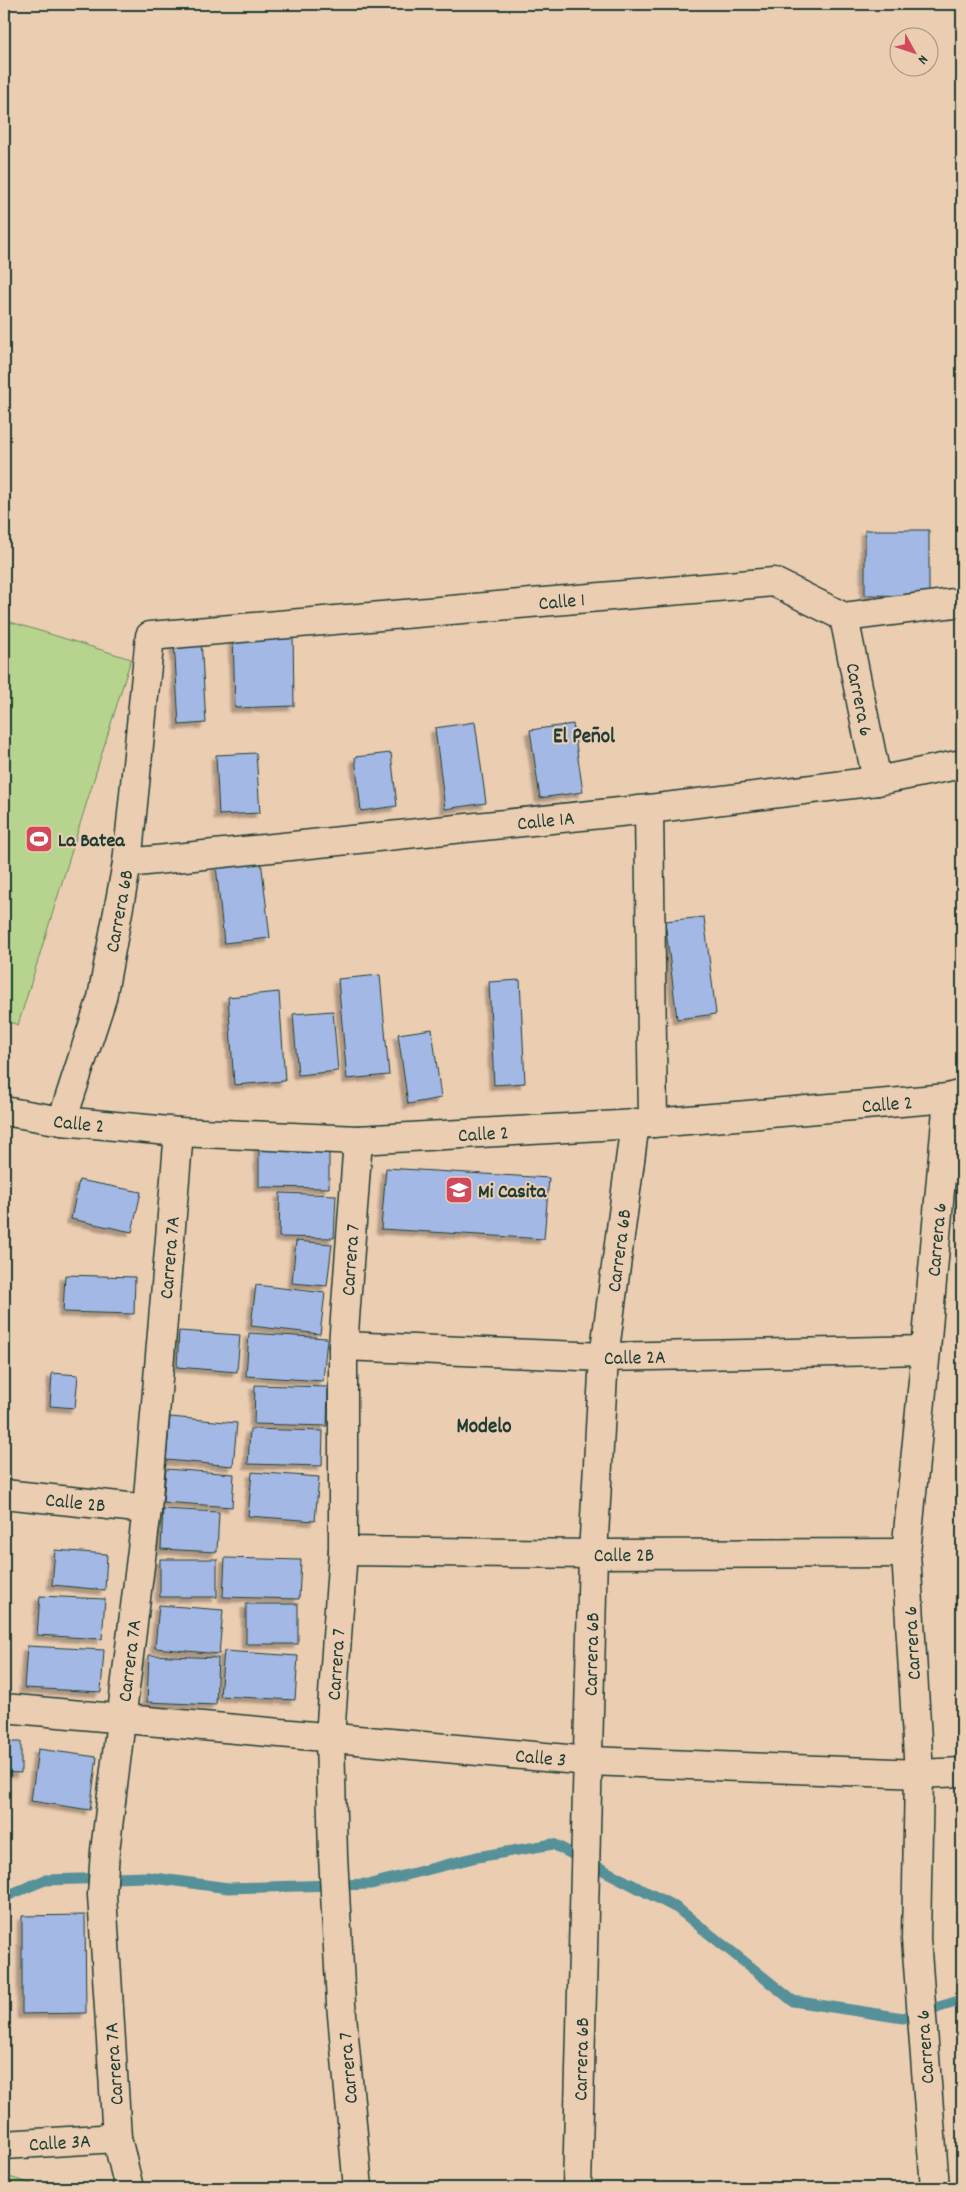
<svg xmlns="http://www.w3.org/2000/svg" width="966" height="2192" font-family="Dekko,sans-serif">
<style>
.green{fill:#b6d48d;stroke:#6a8860}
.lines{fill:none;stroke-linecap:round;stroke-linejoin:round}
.stream{stroke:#579099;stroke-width:11}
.building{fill:#a4b8e6;stroke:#1f3d34;filter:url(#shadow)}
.street-casing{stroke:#1f3d34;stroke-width:31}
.street{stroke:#ebcdb1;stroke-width:28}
.labels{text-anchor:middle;stroke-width:4;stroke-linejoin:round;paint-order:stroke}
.street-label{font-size:20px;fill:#1f3d34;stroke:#ebcdb1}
.poi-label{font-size:20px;font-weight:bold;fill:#1f3d34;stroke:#ebcdb1;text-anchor:start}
.neighbourhood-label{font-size:21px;font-weight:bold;fill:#1f3d34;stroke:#ebcdb1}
</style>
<defs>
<filter id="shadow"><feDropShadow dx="-4.5" dy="4.5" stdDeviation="1" flood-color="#0004"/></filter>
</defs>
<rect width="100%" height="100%" fill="#ebcdb1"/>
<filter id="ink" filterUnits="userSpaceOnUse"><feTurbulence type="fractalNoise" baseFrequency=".02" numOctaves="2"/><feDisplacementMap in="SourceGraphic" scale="10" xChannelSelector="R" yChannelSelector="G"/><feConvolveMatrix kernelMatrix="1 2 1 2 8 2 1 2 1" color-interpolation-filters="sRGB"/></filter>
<g filter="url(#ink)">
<!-- green -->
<g class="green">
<path d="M4,620L131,659L18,1025L4,1020Z"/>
<path d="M6,2176L44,2188H4V2177Z"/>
</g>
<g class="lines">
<!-- stream -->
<path class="stream" d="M4,1897L45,1880L147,1877L228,1888L371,1884L477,1857L553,1844L677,1908L793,2001L903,2018L962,2000"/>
</g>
<!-- building -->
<g class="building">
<path d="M865,530H929V596L865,595Z"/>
<path d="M293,631L294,706L235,708L233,633Z"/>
<path d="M201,639L206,723L179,725L174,641Z"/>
<path d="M475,722L486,803L445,809L435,728Z"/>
<path d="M573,724L583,792L540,798L530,730Z"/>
<path d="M256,753L260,813L219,815L216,755Z"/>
<path d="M391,753L397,806L361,811L355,757Z"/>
<path d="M261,860L270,938L224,943L216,865Z"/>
<path d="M704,917L716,1014L677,1019L665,921Z"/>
<path d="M380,975L389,1075L347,1079L338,979Z"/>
<path d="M520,980L525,1083L494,1085L489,982Z"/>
<path d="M279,992L285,1081L234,1085L228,997Z"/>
<path d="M333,1011L338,1071L298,1075L293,1014Z"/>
<path d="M432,1029L441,1098L408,1104L398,1034Z"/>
<path d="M259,1144L329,1145V1188L259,1187Z"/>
<path d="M386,1168L549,1178L544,1239L381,1229Z"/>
<path d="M79,1180L141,1192L132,1232L71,1219Z"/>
<path d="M280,1193L336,1195L334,1238L279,1237Z"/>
<path d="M296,1241L332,1244L327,1286L292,1283Z"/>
<path d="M65,1275L135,1277L134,1314L63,1312Z"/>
<path d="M256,1285L325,1293L320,1334L251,1326Z"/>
<path d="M179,1331L240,1335L237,1372L177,1367Z"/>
<path d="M249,1333L327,1338L323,1381L246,1376Z"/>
<path d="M52,1373L78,1375L75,1408L50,1406Z"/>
<path d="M255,1385L328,1387L327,1426L254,1424Z"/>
<path d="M170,1417L237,1423L233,1466L166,1460Z"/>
<path d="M250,1429L323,1431L322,1466L248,1464Z"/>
<path d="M166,1469L234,1474L232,1507L163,1502Z"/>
<path d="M252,1472L319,1477L315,1521L248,1516Z"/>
<path d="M163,1509L219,1512L217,1552L161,1549Z"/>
<path d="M55,1550L107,1554L105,1590L52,1585Z"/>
<path d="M225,1558L301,1560L299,1599L223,1597Z"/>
<rect x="160" y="1559" width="57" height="38"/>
<path d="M40,1596L105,1599L102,1639L37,1635Z"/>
<rect x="246" y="1604" width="52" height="40"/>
<path d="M159,1605L223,1610L219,1654L155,1648Z"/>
<path d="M27,1646L104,1650L101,1692L24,1688Z"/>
<path d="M224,1651L298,1656L295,1700L220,1696Z"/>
<path d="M149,1655L218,1658L216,1705L147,1702Z"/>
<path d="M4,1742H21V1773L4,1772Z"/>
<path d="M38,1749L97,1757L90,1810L31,1801Z"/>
<path d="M85,1915L86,2013L22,2014V1916Z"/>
</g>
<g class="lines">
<!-- street casing -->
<g class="street-casing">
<g id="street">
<path id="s1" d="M844,617L877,781"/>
<path d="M649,809L653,1123"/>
<path id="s2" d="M127,863L649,809L877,781L962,764"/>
<path id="s3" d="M4,1111L62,1121L179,1132L358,1140L653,1123L948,1098L962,1094"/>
<path id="s4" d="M62,1121L102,998L127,863L150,636L774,582L844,617L962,602"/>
<path id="s5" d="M343,1346L604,1357L926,1350"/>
<path id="s6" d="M4,1494L147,1509"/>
<path id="s7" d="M343,1551L593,1554L906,1553"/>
<path id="s8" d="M4,1708L589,1761L919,1774L962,1772"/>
<path id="s9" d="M4,2145L117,2138"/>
<path id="s10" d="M129,2188L117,2138L102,1895L105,1851L147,1509L179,1132"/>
<path id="s11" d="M358,2188L341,2004L333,1856L330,1737L343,1551V1346L358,1140"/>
<path id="s12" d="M577,2188L593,1554L604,1357L635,1123"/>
<path id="s13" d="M935,2188L916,1939L919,1774L906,1553L926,1350L948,1098"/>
</g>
</g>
<!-- street -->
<use href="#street" class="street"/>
</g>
</g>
<!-- icons -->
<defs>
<g id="stadium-square" transform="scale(1.4375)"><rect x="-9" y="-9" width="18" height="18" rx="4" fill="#d1495b" stroke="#ebcdb1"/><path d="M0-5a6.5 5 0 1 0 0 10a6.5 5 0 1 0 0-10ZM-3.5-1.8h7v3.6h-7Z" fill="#fff"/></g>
<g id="school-square" transform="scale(1.4375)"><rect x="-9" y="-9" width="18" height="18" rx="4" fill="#d1495b" stroke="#ebcdb1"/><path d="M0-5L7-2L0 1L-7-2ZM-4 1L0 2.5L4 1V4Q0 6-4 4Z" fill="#fff"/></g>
</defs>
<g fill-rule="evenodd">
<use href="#stadium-square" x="39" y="839"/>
<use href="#school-square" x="459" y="1190"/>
</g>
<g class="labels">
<!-- street labels -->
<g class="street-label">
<text dy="7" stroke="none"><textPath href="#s4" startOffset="908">Calle 1</textPath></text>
<text dy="7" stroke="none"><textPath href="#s1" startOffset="84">Carrera 6</textPath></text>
<text dy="7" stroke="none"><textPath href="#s2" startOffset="421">Calle 1A</textPath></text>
<text dy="7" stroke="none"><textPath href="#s4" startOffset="218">Carrera 6B</textPath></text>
<text dy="7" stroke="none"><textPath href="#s3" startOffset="886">Calle 2</textPath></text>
<text dy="7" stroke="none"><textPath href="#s3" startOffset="76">Calle 2</textPath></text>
<text dy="7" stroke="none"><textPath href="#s3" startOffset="481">Calle 2</textPath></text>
<text dy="7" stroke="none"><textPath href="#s13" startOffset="951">Carrera 6</textPath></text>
<text dy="7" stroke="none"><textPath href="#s12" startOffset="939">Carrera 6B</textPath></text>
<text dy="7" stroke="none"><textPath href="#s10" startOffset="936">Carrera 7A</textPath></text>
<text dy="7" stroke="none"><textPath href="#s11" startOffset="930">Carrera 7</textPath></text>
<text dy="7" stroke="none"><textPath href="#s5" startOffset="292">Calle 2A</textPath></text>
<text dy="7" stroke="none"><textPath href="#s6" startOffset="72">Calle 2B</textPath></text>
<text dy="7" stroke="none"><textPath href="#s7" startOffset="281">Calle 2B</textPath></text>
<text transform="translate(911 1643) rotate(-93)" y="7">Carrera 6</text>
<text dy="7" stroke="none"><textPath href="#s12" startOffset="534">Carrera 6B</textPath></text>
<text dy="7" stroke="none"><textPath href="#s10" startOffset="531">Carrera 7A</textPath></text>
<text dy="7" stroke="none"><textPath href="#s11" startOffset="525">Carrera 7</textPath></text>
<text dy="7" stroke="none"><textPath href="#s8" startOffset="539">Calle 3</textPath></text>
<text transform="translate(924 2047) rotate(-94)" y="7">Carrera 6</text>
<text dy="7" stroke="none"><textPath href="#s12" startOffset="129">Carrera 6B</textPath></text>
<text transform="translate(113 2064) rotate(-94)" y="7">Carrera 7A</text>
<text transform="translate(347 2068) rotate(-95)" y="7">Carrera 7</text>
<text dy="7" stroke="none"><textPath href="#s9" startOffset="56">Calle 3A</textPath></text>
</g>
<!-- poi labels -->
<g class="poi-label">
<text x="58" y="846">La Batea</text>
<text x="478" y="1197">Mi Casita</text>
</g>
<!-- neighbourhood labels -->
<g class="neighbourhood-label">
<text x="584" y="742">El Peñol</text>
<text x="484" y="1432">Modelo</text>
</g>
</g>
<!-- margin -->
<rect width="966" height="2192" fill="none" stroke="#ebcdb1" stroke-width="20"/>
<rect x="10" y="10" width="946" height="2172" fill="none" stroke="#1f3d34" stroke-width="2" filter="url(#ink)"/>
<!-- north arrow -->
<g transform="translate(914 52) rotate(130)"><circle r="24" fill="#ebcdb1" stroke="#99937f"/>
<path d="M0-4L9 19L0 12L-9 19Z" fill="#d1495b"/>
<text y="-8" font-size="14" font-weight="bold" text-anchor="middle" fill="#1f3d34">N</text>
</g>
</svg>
